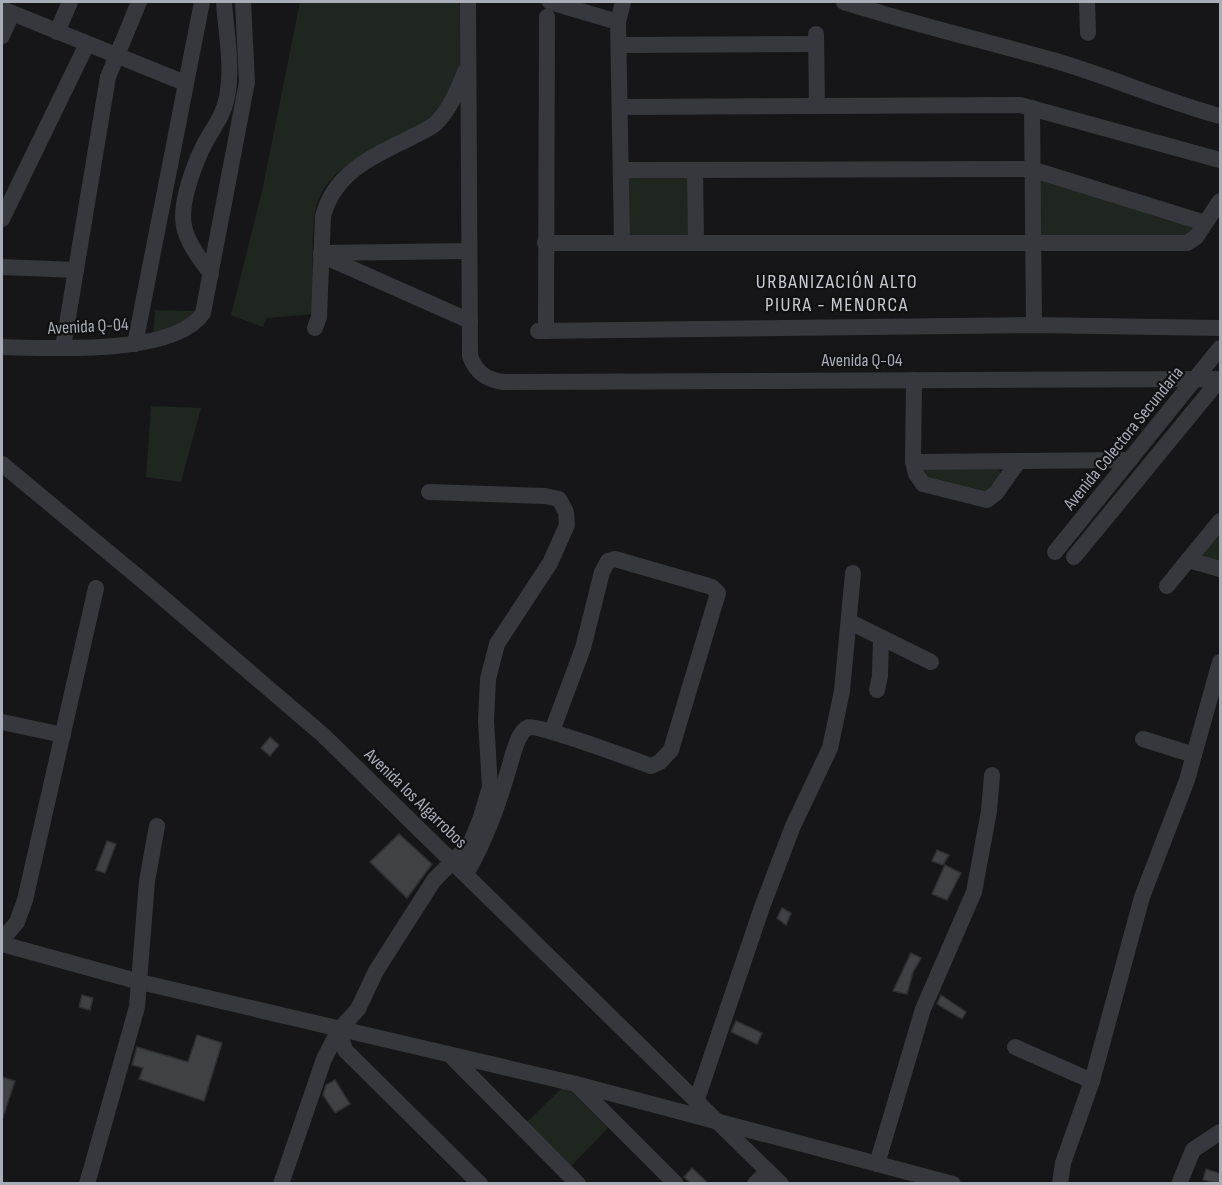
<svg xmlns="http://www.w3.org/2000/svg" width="1222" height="1185" font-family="'Sofia Sans Condensed',sans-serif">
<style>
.green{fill:#1e261f}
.building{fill:#404145;stroke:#303034;stroke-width:1.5}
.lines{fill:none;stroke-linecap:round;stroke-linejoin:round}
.minor{stroke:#37383d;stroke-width:16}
.labels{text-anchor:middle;stroke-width:4.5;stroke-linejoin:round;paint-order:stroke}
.street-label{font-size:18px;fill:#a8adb8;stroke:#111113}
.neighbourhood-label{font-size:20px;letter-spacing:1.5px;fill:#c9ccd4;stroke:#111113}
</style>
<rect width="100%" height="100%" fill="#161618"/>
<!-- green -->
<g class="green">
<path d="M300,2H459C462,14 462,29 462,42C464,151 344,131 318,201C309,223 314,288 314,314L267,318L263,327L231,315L263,187Z"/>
<path d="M686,175L689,179V237L628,240L627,176Z"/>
<path d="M1039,179L1191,224L1192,231L1189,236L1040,238Z"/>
<path d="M155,310L194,311L197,316L153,335Z"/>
<path d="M151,406L201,408L181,482L146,477Z"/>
<path d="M998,464L1001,476L986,496L926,481L923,471L927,466Z"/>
<path d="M1220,529V564L1204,559L1202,552Z"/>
<path d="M565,1085L608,1128L571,1166L527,1122Z"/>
</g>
<!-- building -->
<g class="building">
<path d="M270,737L279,745L270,756L261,748Z"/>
<path d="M399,834L432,864L407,898L370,862Z"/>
<path d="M107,841L116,844L105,873L96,870Z"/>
<path d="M937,850L949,855L943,865L932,861Z"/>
<path d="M945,865L961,873L947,900L932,894Z"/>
<path d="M782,908L791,913L786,925L777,918Z"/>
<path d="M911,953L921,958L913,972L907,994L893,991Z"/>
<path d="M82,995L93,998L90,1010L79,1007Z"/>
<path d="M941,995L966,1012L962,1019L937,1004Z"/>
<path d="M736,1021L762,1033L757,1044L731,1032Z"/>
<path d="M197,1035L222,1043L204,1101L139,1079L143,1068L132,1065L137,1047L188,1062Z"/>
<path d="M2,1077L15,1081L3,1117L2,1116Z"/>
<path d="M335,1080L350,1104L335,1113L323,1095L326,1085Z"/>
<path d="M692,1168L709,1184H691L684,1177Z"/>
<path d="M1206,1169L1221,1174V1184L1203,1180Z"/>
</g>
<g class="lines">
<!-- minor -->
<g class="minor">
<path d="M468,2L470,356C476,373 487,380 504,382L1220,379"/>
<path d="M550,2L618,22"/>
<path d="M844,2C914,24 985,41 1056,61C1111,77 1164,101 1220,116"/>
<path d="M1087,2L1088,33"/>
<path d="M2,9L185,83"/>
<path d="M57,32L70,2"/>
<path d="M816,34L817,106"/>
<path d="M2,36L12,14"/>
<path d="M619,45L816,44"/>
<path d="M620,107L1020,105L1220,160"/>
<path d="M1032,108L1034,325"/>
<path d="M622,170L1031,169L1205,223"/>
<path d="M695,170L696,241"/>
<path d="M2,219L87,44"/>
<path d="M622,242L618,22L623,2"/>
<path d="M545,243H1187L1196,237L1220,201"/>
<path d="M321,253L469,251"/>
<path d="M321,255L470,321"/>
<path d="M2,267L76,270"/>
<path d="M211,274C201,260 187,243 184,226C179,204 195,162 205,143C213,128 224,115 227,97C233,66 226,33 224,2"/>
<path d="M315,328L319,317L323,216C335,171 374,156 412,137C419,133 430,129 436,123C450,109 458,90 465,72"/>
<path d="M538,331L1034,325L1220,328"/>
<path d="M546,331L547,17"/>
<path d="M135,344L202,2"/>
<path d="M2,347C49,348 175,356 203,313L247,82L243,2"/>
<path d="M63,348L108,77L139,2"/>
<path d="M914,380L913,462L916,474L923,484L987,500L996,493L1018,462"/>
<path d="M913,462L1130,460"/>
<path d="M2,464L149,586L323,735L781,1184"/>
<path d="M1055,552L1220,348"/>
<path d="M1074,557L1220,379"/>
<path d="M1188,560L1220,569"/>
<path d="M1167,586L1220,521"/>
<path d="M850,622L931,662"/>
<path d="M877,690L880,676L881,638"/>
<path d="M2,722L63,735"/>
<path d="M1143,739L1194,755"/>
<path d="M466,874C488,836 501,797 513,754C516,745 519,731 529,727C537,724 635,760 651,766L660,762L671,750L718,593L712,587L615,559L608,561L602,572L583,648L552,731"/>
<path d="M2,940L17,922L25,900L96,588"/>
<path d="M2,944L140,982L576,1084L953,1184"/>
<path d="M339,1030L345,1050L480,1184"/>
<path d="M1015,1047L1092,1081"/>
<path d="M452,1057L578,1184"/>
<path d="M577,1085L676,1184"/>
<path d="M696,1102L762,907L793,826L830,748L842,691L853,573"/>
<path d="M877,1164L923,1009L974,892L989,811L992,775"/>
<path d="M87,1184L137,1007L147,881L157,826"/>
<path d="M281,1184L324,1059L339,1030L358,1009L376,971L434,880L470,844L480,820L490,787L486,720L488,679L497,644L550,563L567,525L566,512L559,499L545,496L429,492"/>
<path d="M755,1184L768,1171"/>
<path d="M1060,1184L1063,1163L1092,1081L1142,897L1187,780L1220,662"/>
<path d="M1179,1184L1193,1150L1220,1132"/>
</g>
</g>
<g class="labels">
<!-- street labels -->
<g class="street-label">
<text transform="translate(88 326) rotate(-3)" y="6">Avenida Q-04</text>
<text x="862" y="366">Avenida Q-04</text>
<text transform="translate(1123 438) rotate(-51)" y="6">Avenida Colectora Secundaria</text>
<text transform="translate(416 798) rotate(44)" y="6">Avenida los Algarrobos</text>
</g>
<!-- neighbourhood labels -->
<g class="neighbourhood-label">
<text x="837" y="288">URBANIZACIÓN ALTO<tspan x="837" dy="23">PIURA - MENORCA</tspan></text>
</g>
</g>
<!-- border -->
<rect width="1222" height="1185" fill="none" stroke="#a8adb8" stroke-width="6"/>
</svg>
